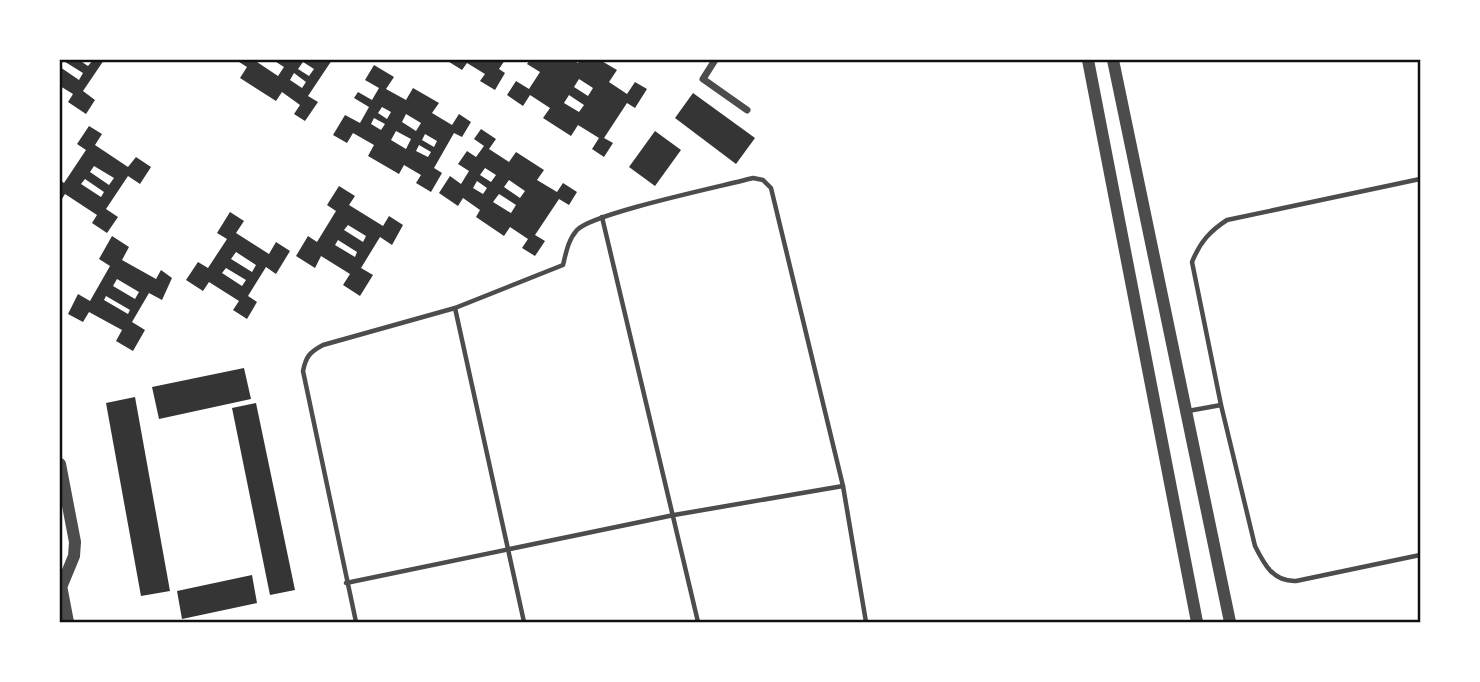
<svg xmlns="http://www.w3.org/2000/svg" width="1480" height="682" font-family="Poppins,sans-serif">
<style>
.building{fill:#353535;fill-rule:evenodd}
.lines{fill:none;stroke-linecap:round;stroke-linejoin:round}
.service{stroke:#4c4c4c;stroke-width:4.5}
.minor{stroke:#4c4c4c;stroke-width:7}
.tertiary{stroke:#4c4c4c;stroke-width:12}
.neatline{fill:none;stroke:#111;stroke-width:2.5}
</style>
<rect width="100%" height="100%" fill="#fff"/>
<!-- building -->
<g class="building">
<path d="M62,60H79L88,66L93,60H104L83,91L95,100L86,114L68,102L73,94L60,86V67L79,80L83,73Z"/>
<path d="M236,60H259L257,62L278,76L284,67L273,60H332L308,96L318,102L305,121L294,114L300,105L282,92L276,101L240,78L247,67ZM303,62L314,69L309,76L298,69ZM294,73L306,82L302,88L290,80Z"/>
<path d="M446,60H505L499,69L505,73L495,90L480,81L485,74L467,63L462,70Z"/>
<path d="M530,60L545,62L547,60H573L578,63L580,60H600L617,70L609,82L627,94L635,82L647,89L635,108L627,103L604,138L613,143L604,157L592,149L599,138L578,125L571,136L543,118L550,108L530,95L523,106L507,95L516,81L529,89L540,72L527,64ZM579,79L593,88L588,96L574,87ZM569,95L584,105L579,112L564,103Z"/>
<path d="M374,65L394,77L386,89L406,100L413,88L439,103L432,113L452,125L459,114L471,122L462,137L454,133L434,168L442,173L431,192L416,183L421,175L404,165L399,174L368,156L374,145L353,133L347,143L333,135L345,115L360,123L369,107L354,98L358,92L372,100L379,88L365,80ZM382,107L391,112L387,119L378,113ZM406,114L421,123L416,131L402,122ZM374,118L385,124L381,130L371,124ZM396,131L411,139L406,149L391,140ZM425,134L437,141L434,147L422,140ZM419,145L431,152L428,157L416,151Z"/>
<path d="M693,93L755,138L736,164L675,118Z"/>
<path d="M89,126L102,134L95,145L128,167L136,157L151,167L140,184L128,176L106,209L118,217L107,233L92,223L97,215L65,194L60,202V180L64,183L86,150L77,144ZM94,166L114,178L109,185L90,172ZM85,179L104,192L101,197L81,184Z"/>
<path d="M481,129L496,139L489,149L509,162L516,152L544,170L537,180L557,192L563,183L577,192L569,205L559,199L535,235L545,241L535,256L522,248L528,239L510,227L504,236L476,217L480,210L463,198L458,206L439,193L450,176L461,184L469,171L458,164L467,151L476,157L484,146L474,139ZM485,168L496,175L491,182L480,175ZM509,180L525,191L520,198L504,187ZM477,181L487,188L483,194L473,188ZM499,194L516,205L511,213L493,202Z"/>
<path d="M655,131L681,150L655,186L629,167Z"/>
<path d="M339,186L355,196L349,205L383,226L389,216L403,225L392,245L380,237L361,268L373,275L360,296L343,285L350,274L321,256L315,268L296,256L308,236L317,242L336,211L327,205ZM348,225L366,236L363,242L344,230ZM338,240L357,252L355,257L335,245Z"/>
<path d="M230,212L244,221L236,233L269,254L276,242L290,251L276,274L266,267L248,296L257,302L247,319L233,310L239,301L209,282L203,291L186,280L198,262L208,268L227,239L217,233ZM236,252L256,265L252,272L231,259ZM226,268L246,280L242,286L222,273Z"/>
<path d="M112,236L129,247L122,260L156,279L161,270L172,278L162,300L149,293L132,322L145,330L133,351L116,341L122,330L89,312L83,322L68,314L78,294L90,301L110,266L99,259ZM117,279L139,292L135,299L113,286ZM106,296L130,310L128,314L104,300Z"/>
<path d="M244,368L251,399L159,419L152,387Z"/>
<path d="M135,397L170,591L141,596L106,403Z"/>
<path d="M256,403L295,590L270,595L232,408Z"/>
<path d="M252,575L257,603L182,619L177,591Z"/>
</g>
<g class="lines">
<!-- service -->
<g class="service">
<path d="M1420,179L1227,220C1210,231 1200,242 1192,262L1221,405L1255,546C1264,564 1273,582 1296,581L1420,555"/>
<path d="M602,217L698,622"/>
<path d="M455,308L524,622"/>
<path d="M1188,411L1221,405"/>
<path d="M346,583L674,515L843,486"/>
<path d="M356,622L303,371C306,356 310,352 323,345L455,308L563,265C566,253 568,240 577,230C593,213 723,186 753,178L763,180L771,188L843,486L866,622"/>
</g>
<!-- minor -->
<path class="minor" d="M715,60L703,79L747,110"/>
<!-- tertiary -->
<g class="tertiary">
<path d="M1088,60L1197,622"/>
<path d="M1113,60L1230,622"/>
<path d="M60,464L75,542L74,556L62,585"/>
<path d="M60,580L68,622"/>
</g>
</g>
<!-- border -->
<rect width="1480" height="682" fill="none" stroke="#ffffff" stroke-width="122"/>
<rect x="61" y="61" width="1358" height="560" class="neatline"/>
</svg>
